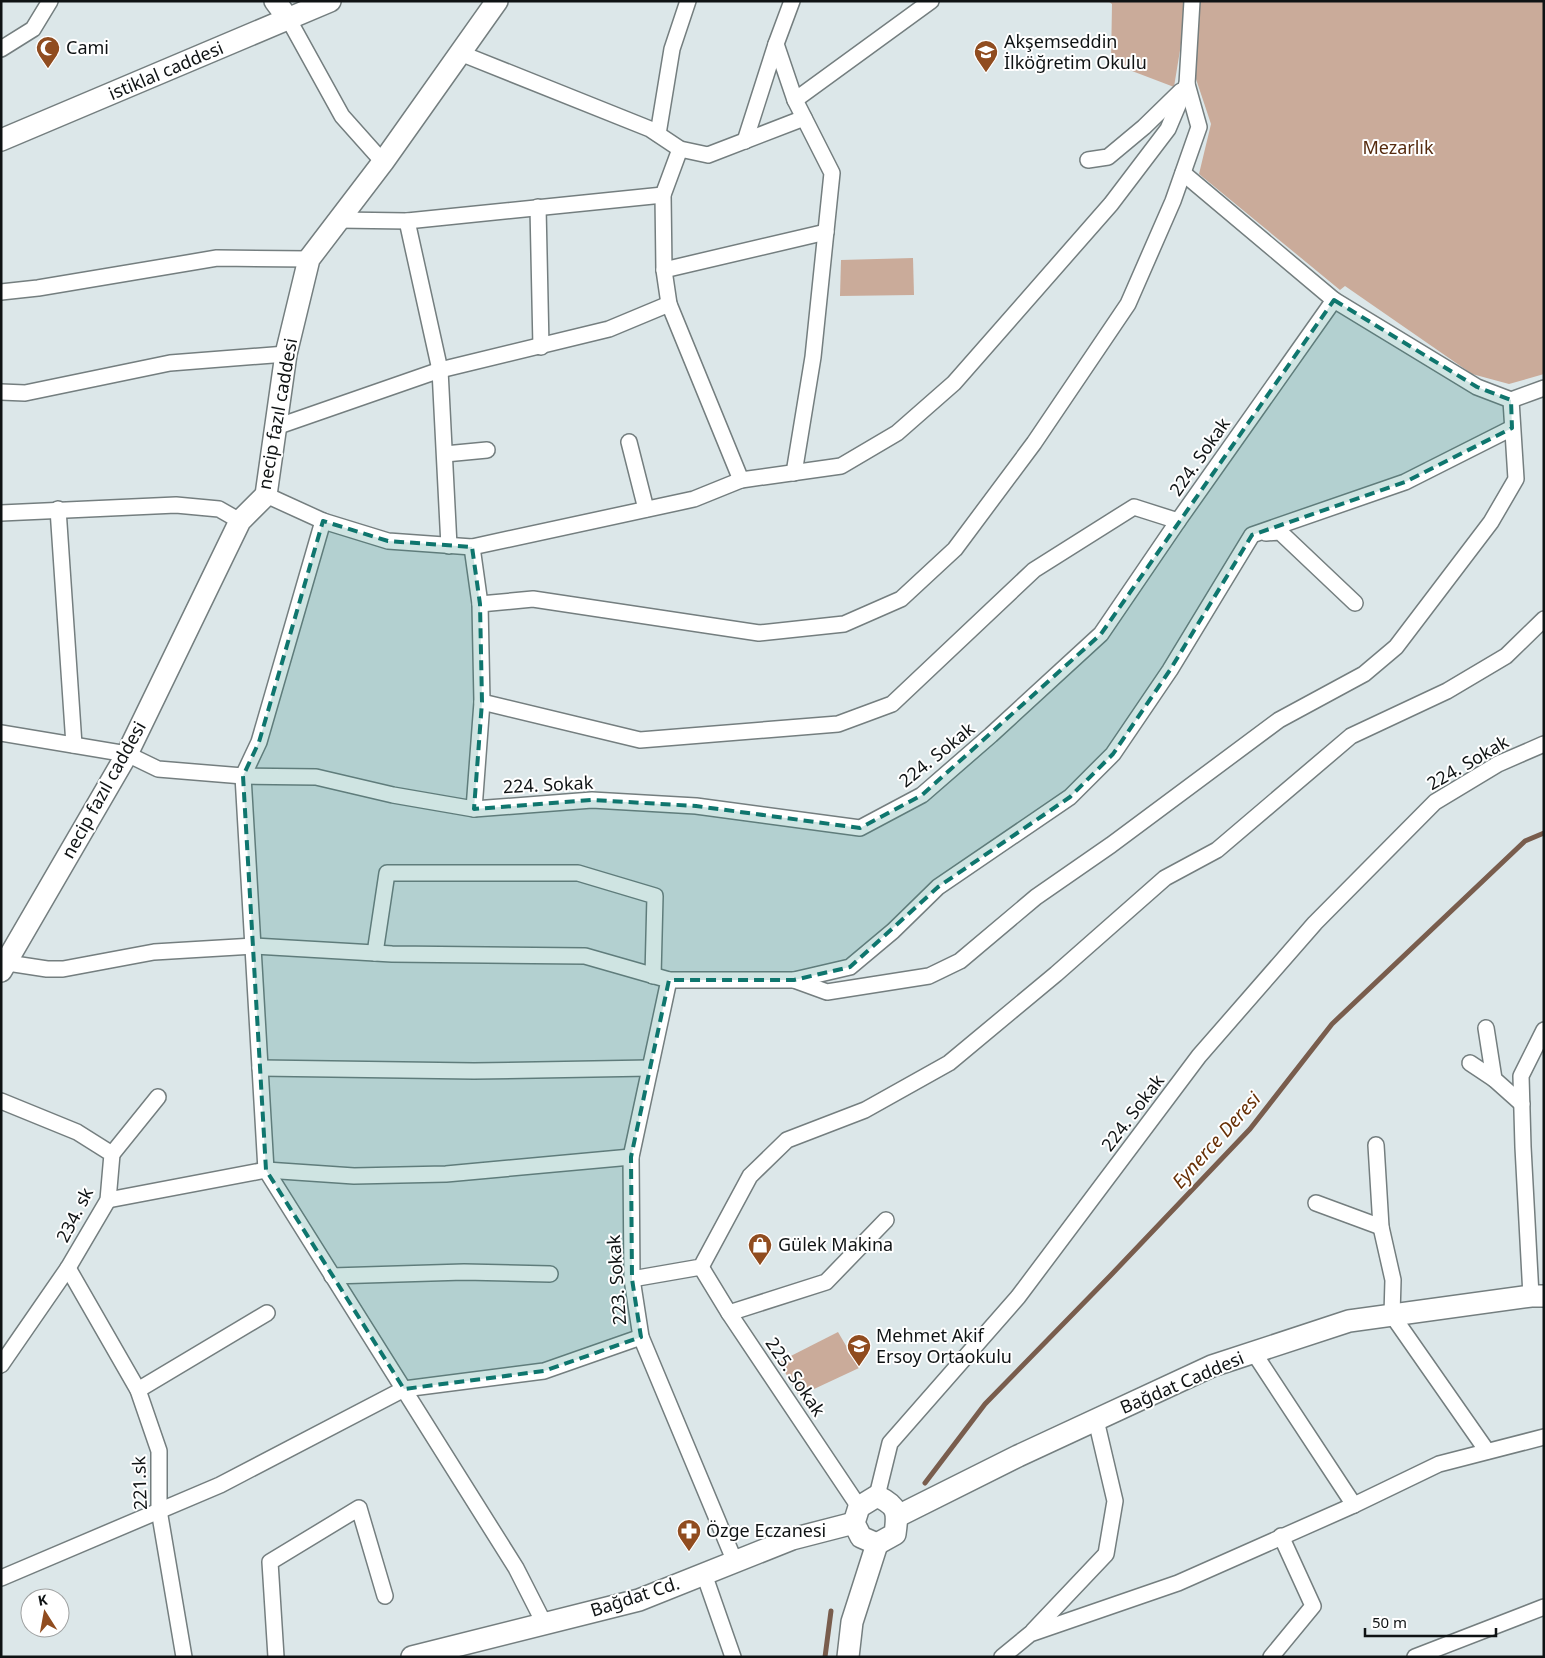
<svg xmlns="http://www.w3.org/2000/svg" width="1545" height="1658" font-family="'Noto Sans',sans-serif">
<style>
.green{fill:#caab9a}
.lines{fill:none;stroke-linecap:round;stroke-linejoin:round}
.stream{stroke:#795d4d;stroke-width:5}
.street-casing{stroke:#747e7f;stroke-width:18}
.secondary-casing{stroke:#747e7f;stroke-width:24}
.street{stroke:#fff;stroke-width:15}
.secondary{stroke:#fff;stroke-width:21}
.marked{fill:#0f766e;fill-opacity:0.2;stroke:#0f766e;stroke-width:4;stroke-dasharray:10 6;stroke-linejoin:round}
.labels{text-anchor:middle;stroke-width:4;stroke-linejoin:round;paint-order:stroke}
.poi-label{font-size:18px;fill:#0f1314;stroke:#fff;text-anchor:start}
.street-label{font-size:18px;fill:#0f1314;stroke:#fff}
.park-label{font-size:18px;fill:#562b0f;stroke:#fff}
.water-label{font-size:19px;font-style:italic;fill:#673006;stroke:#fff}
</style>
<rect width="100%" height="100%" fill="#dce7e9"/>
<!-- green -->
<g class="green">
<path d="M1108,1H1188L1174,87L1111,63L1112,4Z"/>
<path d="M1199,1H1544V374L1509,384L1472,374L1345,286L1340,290L1199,174L1211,124L1193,70Z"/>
<path d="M913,258L914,295L840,296L841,260Z"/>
<path d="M838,1332L859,1368L799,1396L779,1362Z"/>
</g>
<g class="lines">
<!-- stream -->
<g class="stream">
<path d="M925,1483L985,1404L1111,1275L1250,1129L1332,1024L1525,841L1544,833"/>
<path d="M825,1657L831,1611"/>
</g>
<!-- street casing -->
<g class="street-casing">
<g id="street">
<path d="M792,1L776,44L795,100L832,173L813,357L794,473"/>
<path d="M289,20L342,116L383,162"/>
<path d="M1,49L33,29L50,1"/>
<path d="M460,53L650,129L680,149L708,155L804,118"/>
<path d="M795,100L931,1"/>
<path d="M658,134L672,49L688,1"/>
<path d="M745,141L776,44"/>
<path d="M680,149L663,195L664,270L669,304L741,480"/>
<path d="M1088,160L1108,157L1144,127L1181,91"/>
<path d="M1183,173L1334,300"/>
<path d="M538,207L541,347"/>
<path d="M339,220L407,221L663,195"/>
<path d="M407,221L440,370L449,546"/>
<path d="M664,270L826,232"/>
<path d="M1,292L38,288L217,258L309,259"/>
<path d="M1,392L25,393L170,363L286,354"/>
<path d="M276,427L440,370L609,329L669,304"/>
<path d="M629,442L646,509"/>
<path d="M445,454L487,450"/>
<path d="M266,495L323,521L388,541L472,547L694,499L741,480L841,466L897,433L954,383L1111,204L1168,129L1187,84"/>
<path d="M58,509L74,745"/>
<path d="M1,513L176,505L219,509L240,521"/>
<path d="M323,521L259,742L243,776L266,1170L516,1568L544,1623"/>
<path d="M1266,533L1280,532L1355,603"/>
<path d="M472,547L480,604L482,702L474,809"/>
<path d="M480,604L533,599L759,633L844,624L901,599L955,549L1034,443L1128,304L1173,201L1199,127L1187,84L1192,1"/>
<path d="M482,702L640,740L838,724L892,704L1034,570L1134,507L1178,521"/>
<path d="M1,733L127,754L158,769L243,776L316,777L393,795L474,809L592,800L696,806L860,828L922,795L991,735L1101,634L1178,521L1334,300L1477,387L1511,400L1544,388"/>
<path d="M375,953L387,873H578L655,896L653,976"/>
<path d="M1,962L47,969H63L154,952L254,946L392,954L585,956L669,980H794L850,967L893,931L938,887L1070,797L1113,754L1170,670L1252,535L1405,482L1512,428"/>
<path d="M669,980L631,1157L632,1279L641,1337L735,1562"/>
<path d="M794,980L827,992L929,976L960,961L1036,897L1111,845L1279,720L1364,674L1396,647L1491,522L1516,479L1511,400"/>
<path d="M1486,1028L1494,1079L1522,1104"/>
<path d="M1470,1063L1494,1079"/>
<path d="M260,1068L474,1071L650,1068"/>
<path d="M1,1101L77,1132L112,1154L108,1200L68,1268L1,1365"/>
<path d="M1376,1145L1381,1227L1393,1280L1392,1315L1487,1451"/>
<path d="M112,1154L158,1097"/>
<path d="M108,1200L266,1170L354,1176L446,1174L631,1157"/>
<path d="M1316,1203L1381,1227"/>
<path d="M701,1267L729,1313L859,1507"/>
<path d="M68,1268L138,1390L159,1451V1510L184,1657"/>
<path d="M332,1276L464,1272L550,1274"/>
<path d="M632,1279L701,1267L750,1176L787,1140L865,1110L949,1063L1056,974L1165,878L1217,850L1351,736L1447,691L1506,656L1544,619"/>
<path d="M1531,1296L1523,1147L1521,1076L1544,1030"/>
<path d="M729,1313L826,1282L886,1220"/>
<path d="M1254,1353L1354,1505"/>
<path d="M138,1390L267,1313"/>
<path d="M877,1496L890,1443L1018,1297L1199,1056L1315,923L1435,802L1498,764L1544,744"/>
<path d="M704,1574L733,1657"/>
<path d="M1,1578L220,1485L404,1389L544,1371L641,1337"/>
<path d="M1033,1631L1106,1554L1115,1501L1096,1420"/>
<path d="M276,1657L270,1562L359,1508L385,1596"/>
<path d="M1002,1657L1030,1634L1178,1583L1354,1505L1439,1464L1544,1437"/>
<path d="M1271,1657L1313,1606L1281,1536"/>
<path d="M1415,1657L1544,1607"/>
</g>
</g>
<!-- secondary casing -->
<g class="secondary-casing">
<g id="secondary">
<path d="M275,1L289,20"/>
<path d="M1,140L330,1"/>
<path d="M1,971L127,754L240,521L266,495L286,354L309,259L383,162L497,1"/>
<path d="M877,1496C898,1506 898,1512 895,1534L877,1544L861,1537L854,1523L859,1507Z"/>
<path d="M898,1516L1018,1456L1212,1366L1349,1321L1531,1296H1544"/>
<path d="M412,1657L639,1600L792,1539L854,1523"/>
<path d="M848,1657L852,1622L877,1544"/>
</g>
</g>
<!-- street -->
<use href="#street" class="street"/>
<!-- secondary -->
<use href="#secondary" class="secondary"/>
</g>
<!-- marked area -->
<path class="marked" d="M1334,300L1477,387L1511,400L1512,428L1405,482L1252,535L1170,670L1113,754L1070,797L938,887L850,967L794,980H669L631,1157L632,1279L641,1337L544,1371L404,1389L266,1170L243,776L259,742L323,521L388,541L472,547L480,604L482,702L474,809L592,800L696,806L860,828L922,795L1101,634Z"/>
<!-- icons -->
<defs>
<g id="mosque-pin" transform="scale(1.25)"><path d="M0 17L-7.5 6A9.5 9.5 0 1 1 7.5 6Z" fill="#904c1f" stroke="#fff"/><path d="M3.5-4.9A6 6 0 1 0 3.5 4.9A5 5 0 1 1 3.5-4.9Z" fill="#fff"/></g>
<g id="school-pin" transform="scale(1.25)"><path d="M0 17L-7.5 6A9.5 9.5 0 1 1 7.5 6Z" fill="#904c1f" stroke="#fff"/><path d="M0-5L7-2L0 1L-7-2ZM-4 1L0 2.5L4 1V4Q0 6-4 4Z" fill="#fff"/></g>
<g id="shop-pin" transform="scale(1.25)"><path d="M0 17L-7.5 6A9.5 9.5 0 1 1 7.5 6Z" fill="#904c1f" stroke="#fff"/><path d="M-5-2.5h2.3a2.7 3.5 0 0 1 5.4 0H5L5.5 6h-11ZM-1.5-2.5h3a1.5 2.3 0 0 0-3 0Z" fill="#fff"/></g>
<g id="pharmacy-pin" transform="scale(1.25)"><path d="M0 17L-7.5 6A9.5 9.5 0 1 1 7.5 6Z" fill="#904c1f" stroke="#fff"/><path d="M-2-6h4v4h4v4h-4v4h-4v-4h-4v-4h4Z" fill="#fff"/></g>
</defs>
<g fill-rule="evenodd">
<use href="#mosque-pin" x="48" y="48"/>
<use href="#school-pin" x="986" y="52"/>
<use href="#shop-pin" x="760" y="1245"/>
<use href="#school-pin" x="859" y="1346"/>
<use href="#pharmacy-pin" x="689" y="1531"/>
</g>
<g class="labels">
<!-- poi labels -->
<g class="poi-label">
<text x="1004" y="48">Akşemseddin<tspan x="1004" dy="21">İlköğretim Okulu</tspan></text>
<text x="66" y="54">Cami</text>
<text x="778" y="1251">Gülek Makina</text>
<text x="876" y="1342">Mehmet Akif<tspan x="876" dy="21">Ersoy Ortaokulu</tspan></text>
<text x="706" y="1537">Özge Eczanesi</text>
</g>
<!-- street labels -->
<g class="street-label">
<text transform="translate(166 71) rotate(-23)" y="6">istiklal caddesi</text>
<text transform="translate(278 414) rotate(-80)" y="6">necip fazıl caddesi</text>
<text transform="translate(1200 457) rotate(-55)" y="6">224. Sokak</text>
<text transform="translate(937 755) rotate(-39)" y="6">224. Sokak</text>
<text transform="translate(1468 763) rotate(-30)" y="6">224. Sokak</text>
<text transform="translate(548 785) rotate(-3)" y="6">224. Sokak</text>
<text transform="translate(104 790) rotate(-61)" y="6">necip fazıl caddesi</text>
<text transform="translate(1133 1113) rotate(-53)" y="6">224. Sokak</text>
<text transform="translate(75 1215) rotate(-63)" y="6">234. sk</text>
<text transform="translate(617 1280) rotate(-94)" y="6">223. Sokak</text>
<text transform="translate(795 1377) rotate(56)" y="6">225. Sokak</text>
<text transform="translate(1182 1383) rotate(-23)" y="6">Bağdat Caddesi</text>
<text transform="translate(140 1483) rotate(-92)" y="6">221.sk</text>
<text transform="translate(635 1597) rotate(-18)" y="6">Bağdat Cd.</text>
</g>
<!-- park labels -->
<g class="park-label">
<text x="1398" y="154">Mezarlık</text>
</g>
<!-- water labels -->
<g class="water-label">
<text transform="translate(1216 1140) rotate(-48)" y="7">Eynerce Deresi</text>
</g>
</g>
<!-- border -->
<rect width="1545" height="1658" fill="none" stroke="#0f1314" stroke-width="5"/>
<!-- north arrow -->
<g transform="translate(45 1613) rotate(349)"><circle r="24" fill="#ffffff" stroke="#9fa1a1"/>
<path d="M0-4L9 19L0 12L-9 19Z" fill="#904c1f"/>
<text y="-8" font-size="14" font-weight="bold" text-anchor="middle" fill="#0f1314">K</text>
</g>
<!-- scale -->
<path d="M1365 1628v8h131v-8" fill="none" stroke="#0f1314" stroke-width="2.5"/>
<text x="1372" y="1628" font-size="15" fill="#0f1314" stroke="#ffffff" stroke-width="4" paint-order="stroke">50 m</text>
</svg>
